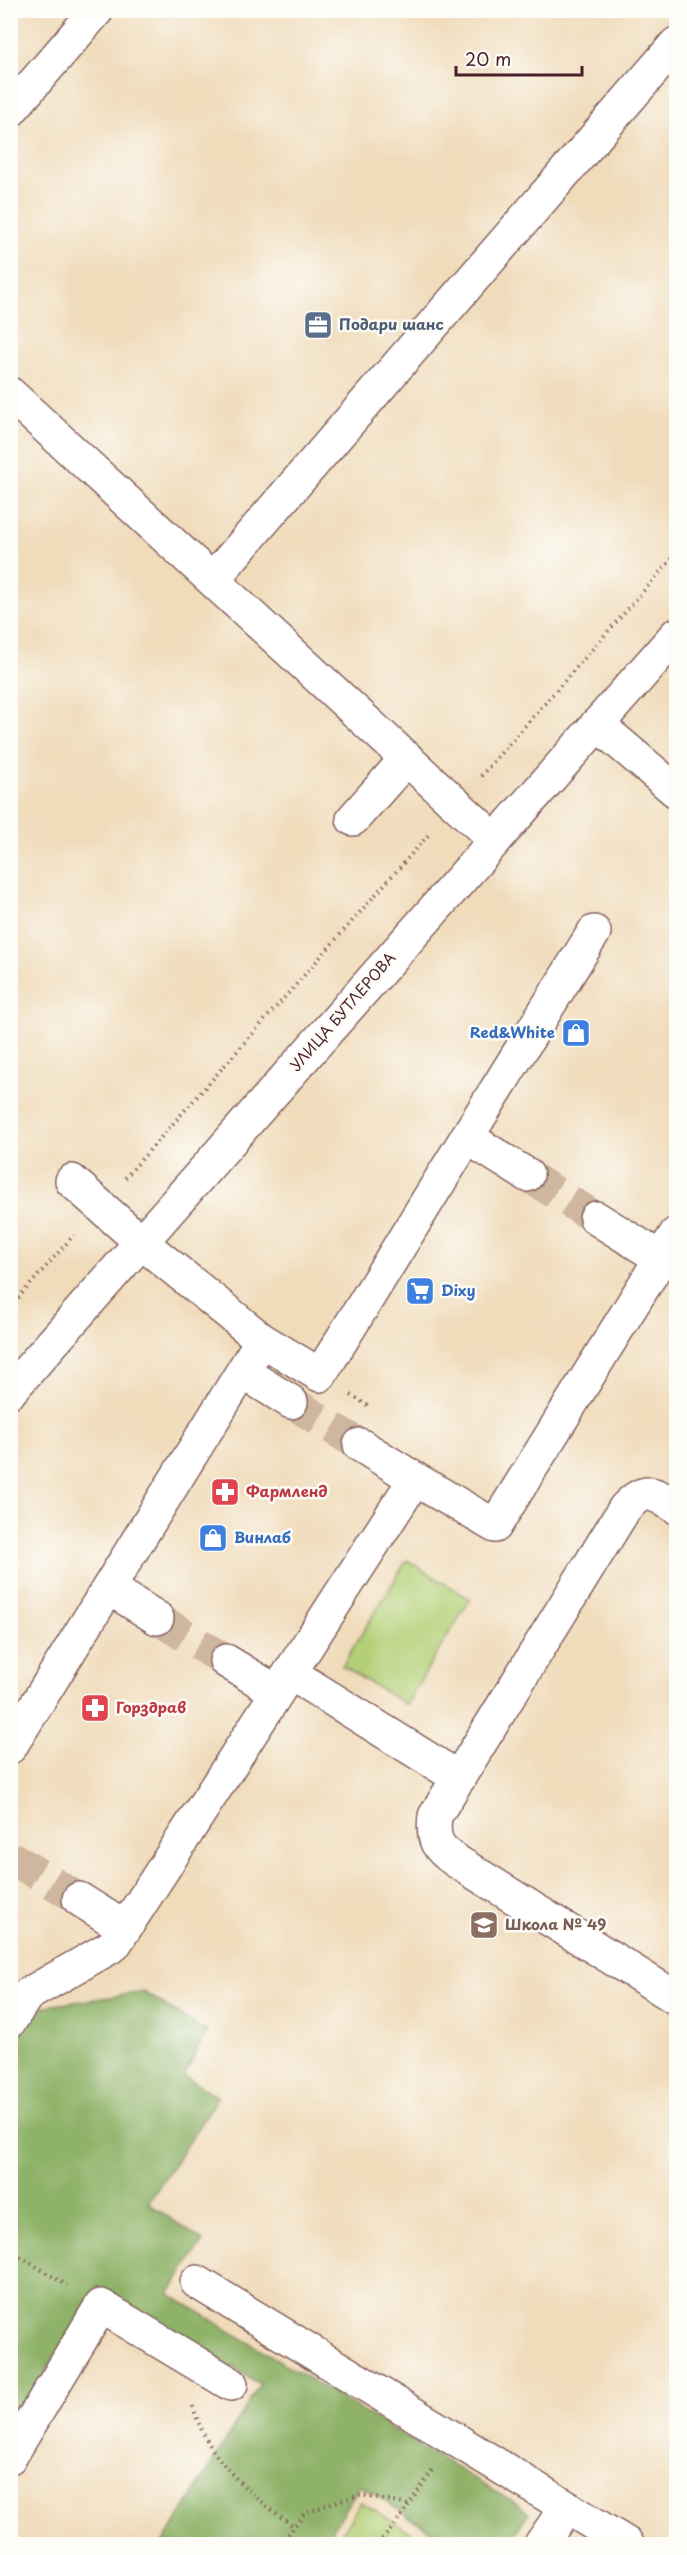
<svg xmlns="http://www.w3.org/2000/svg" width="687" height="2555" font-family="'Playpen Sans',sans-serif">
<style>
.green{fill:#b3d077;stroke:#7e7851;stroke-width:1.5}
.forest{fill:#8eb268;stroke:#6c684a;stroke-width:1.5}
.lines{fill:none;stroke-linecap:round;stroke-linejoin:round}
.minor-tunnel{stroke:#cfb69e;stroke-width:33;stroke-dasharray:33 16;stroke-linecap:butt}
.minor-casing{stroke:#84615d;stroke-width:36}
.path{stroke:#84615d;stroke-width:4;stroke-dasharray:1.5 4.5;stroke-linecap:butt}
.minor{stroke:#fff;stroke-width:33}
.labels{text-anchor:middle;stroke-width:5;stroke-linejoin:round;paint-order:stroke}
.service-label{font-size:15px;font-weight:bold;fill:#4e5e75;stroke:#fdfcf7;text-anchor:start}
.street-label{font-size:15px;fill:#4a1f2b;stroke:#fdfcf7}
.shop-label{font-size:15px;font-weight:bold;fill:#366cbe;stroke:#fdfcf7;text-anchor:start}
.health-label{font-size:15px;font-weight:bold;fill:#be3a42;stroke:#fdfcf7;text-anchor:start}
.education-label{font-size:15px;font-weight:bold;fill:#785e54;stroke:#fdfcf7;text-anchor:start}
</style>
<rect width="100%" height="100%" fill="#fdfcf7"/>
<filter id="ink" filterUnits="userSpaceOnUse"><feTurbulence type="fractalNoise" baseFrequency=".0167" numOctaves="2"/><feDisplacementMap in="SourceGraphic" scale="12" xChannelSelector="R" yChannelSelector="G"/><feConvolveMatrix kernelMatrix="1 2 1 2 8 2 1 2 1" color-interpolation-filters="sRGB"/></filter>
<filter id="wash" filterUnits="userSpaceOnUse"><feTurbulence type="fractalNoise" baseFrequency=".008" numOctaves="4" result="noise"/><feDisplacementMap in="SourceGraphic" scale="24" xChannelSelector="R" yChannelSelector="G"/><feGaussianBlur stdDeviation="1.35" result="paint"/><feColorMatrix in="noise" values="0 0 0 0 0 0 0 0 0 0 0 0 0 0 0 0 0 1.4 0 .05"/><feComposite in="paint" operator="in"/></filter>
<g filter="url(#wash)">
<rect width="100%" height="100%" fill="#f0dcbb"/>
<!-- green -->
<g class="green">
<path d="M407,1560L470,1599L406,1705L342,1666Z"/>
<path d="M361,2502L428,2544H334Z"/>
</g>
<!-- forest -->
<path class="forest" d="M144,1992L207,2032L184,2076L218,2097L148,2203L203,2241L169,2294L529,2512L508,2544H451L360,2485L323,2544H163L260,2384L97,2286L11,2429V2045L34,2008Z"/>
</g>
<g filter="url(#ink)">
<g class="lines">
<!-- minor-tunnel -->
<g class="minor-tunnel">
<path d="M527,1175L596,1218"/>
<path d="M291,1402L360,1445"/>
<path d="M157,1618L226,1661"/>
<path d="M10,1857L79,1899"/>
</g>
<!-- minor casing -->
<g class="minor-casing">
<g id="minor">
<path d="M10,111L97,10"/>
<path d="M10,394L494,839"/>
<path d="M213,579L676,44"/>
<path d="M597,724L676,791"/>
<path d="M353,819L407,758"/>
<path d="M467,1137L594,932"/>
<path d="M72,1181L141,1242L262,1340L320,1375L467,1137L527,1175"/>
<path d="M596,1218L662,1259"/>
<path d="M243,1372L291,1402"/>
<path d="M10,1391L676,635"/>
<path d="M360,1445L415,1479"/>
<path d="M676,1507C654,1493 645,1486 625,1508L435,1816C432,1840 437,1848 456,1861L676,1998"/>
<path d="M109,1588L157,1618"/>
<path d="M226,1661L277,1692"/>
<path d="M290,1673L459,1778"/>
<path d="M10,1747L262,1340"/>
<path d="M79,1899L125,1928"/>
<path d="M10,2021L27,1995L114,1945L415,1479L495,1526L676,1234"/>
<path d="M197,2282L627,2544"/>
<path d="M10,2457L101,2306L231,2384"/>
<path d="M541,2544L566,2508"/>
</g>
</g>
<!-- path -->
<g class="path">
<path d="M481,776L676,554"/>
<path d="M125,1178L430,833"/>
<path d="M10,1307L74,1235"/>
<path d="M351,1395L370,1407"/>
<path d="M10,2251L67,2285"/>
<path d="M193,2406C208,2462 251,2494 294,2527"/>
<path d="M281,2544L304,2514L331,2503L361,2495L409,2505"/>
<path d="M378,2544L396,2524L433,2469"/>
</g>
<!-- minor -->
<use href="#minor" class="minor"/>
</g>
</g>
<!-- icons -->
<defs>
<g id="office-square" transform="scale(1.5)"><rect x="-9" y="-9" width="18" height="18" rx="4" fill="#5c6f8a" stroke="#fdfcf7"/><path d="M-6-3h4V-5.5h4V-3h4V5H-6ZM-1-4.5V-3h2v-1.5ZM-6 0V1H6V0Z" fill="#fff"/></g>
<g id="shop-square" transform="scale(1.5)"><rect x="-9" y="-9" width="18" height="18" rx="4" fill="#3f7fe0" stroke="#fdfcf7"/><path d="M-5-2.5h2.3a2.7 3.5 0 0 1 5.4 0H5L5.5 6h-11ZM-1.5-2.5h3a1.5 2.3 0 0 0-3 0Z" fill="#fff"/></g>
<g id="supermarket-square" transform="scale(1.5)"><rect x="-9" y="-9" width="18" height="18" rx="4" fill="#3f7fe0" stroke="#fdfcf7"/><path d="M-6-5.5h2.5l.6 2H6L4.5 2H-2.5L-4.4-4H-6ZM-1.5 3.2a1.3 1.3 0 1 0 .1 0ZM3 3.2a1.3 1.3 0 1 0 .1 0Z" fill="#fff"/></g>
<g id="pharmacy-square" transform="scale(1.5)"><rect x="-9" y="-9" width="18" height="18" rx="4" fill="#e0444e" stroke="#fdfcf7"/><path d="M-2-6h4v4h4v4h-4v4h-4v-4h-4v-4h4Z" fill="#fff"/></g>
<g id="school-square" transform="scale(1.5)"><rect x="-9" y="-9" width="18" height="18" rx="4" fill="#8d6e63" stroke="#fdfcf7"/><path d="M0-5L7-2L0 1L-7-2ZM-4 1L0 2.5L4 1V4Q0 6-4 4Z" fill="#fff"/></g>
</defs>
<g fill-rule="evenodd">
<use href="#office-square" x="318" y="325"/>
<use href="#shop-square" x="576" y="1033"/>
<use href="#supermarket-square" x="420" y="1291"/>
<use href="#pharmacy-square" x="225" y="1492"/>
<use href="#shop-square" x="213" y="1538"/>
<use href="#pharmacy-square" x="95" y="1708"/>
<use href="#school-square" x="484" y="1925"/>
</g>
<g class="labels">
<!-- service labels -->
<g class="service-label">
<text x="339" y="330">Подари шанс</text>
</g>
<!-- street labels -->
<g class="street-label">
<text transform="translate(343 1012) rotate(-49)" y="5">УЛИЦА БУТЛЕРОВА</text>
</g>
<!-- shop labels -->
<g class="shop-label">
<text x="555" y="1038" text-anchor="end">Red&amp;White</text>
<text x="441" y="1296">Dixy</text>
<text x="234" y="1543">Винлаб</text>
</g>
<!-- health labels -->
<g class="health-label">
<text x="246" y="1497">Фармленд</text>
<text x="116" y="1713">Горздрав</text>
</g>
<!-- education labels -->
<g class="education-label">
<text x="505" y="1930">Школа № 49</text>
</g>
</g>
<!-- margin -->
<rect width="687" height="2555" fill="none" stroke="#fdfcf7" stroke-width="36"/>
<!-- scale -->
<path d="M456 66v9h126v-9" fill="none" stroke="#4a1f2b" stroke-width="3"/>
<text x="465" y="66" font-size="18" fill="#4a1f2b" stroke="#fdfcf7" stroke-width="4.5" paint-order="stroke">20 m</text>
</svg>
